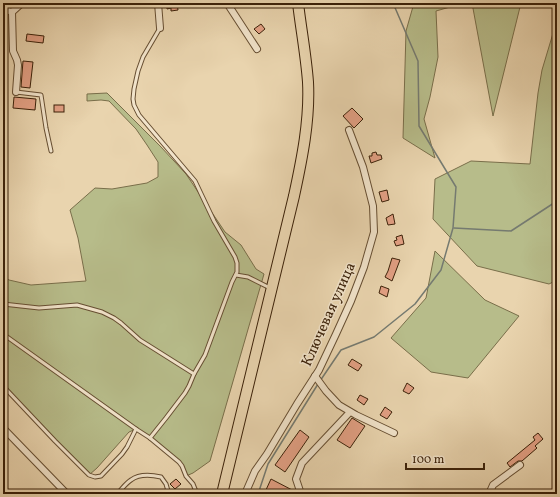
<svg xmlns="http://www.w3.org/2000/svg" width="560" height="497" font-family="Vollkorn,serif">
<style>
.green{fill:#b7bc8a;stroke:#796e4a}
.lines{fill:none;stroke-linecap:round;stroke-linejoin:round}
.stream{stroke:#757a70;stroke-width:1.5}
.building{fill:#e3a084;stroke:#3b2109}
.service-casing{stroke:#664e32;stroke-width:5}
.minor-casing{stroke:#664e32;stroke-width:8}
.trunk-casing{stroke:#3b2109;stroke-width:12}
.service{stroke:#f1e3ca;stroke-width:3}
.minor{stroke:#f1e3ca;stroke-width:6}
.trunk{stroke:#e9d4ae;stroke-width:10}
.labels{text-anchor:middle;stroke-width:3;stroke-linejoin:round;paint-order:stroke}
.street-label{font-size:15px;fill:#3b2109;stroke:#f1e3ca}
</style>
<rect width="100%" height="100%" fill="#e9d4ae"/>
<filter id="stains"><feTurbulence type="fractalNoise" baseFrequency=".005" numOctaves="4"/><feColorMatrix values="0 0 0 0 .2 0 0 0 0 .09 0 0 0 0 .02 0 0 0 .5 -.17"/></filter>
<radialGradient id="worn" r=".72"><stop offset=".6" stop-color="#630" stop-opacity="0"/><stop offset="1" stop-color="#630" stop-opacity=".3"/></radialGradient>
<!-- green -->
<g class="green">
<path d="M414,3H464L436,11L438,57L430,97L424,119L435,158L403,138L406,31Z"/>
<path d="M472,3H521L493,116Z"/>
<path d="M557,20V280L549,284L477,266L433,219L435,179L471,161L530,164L538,93L542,70Z"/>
<path d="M107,93L161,147L186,174L225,232L241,245L256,269L264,274L210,461L193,473L186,476L179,462L136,429L129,432L97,468L89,475L3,386V276L9,280L31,285L86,281L78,238L70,210L95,188L112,189L147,183L158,177V162L147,145L136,129L109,101L101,100L87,101V94Z"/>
<path d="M435,251L485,300L519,316L468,378L431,372L391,338L426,298Z"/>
</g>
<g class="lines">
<!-- stream -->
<g class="stream">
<path d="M454,228L511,231L557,201"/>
<path d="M320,381L341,350L374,337L415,304L441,270L453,228L456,187L419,126L418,61L393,3"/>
<path d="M258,494L268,464L318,384"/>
</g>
</g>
<!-- building -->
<g class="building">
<path d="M167,3H177L178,10L171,11V8L167,9Z"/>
<path d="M261,24L265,29L259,34L254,29Z"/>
<path d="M27,34L44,36L43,43L26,41Z"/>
<path d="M23,61L33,62L30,88L21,87Z"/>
<path d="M14,97L36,99L35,110L13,108Z"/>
<rect x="54" y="105" width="10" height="7"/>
<path d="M352,108L363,119L354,128L343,116Z"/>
<path d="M376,152L377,155H381L382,159L371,163L369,156H372V153Z"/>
<path d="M387,190L389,200L382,202L379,192Z"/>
<path d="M393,214L395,224L388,225L386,218Z"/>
<path d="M402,235L404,244L396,246L394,241L397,240L396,237Z"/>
<path d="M392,258L400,260L392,281L385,277L388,271Z"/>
<path d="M381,286L389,289L387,297L379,293Z"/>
<path d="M352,359L362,365L358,371L348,365Z"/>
<path d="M407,383L414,388L409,394L403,391Z"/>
<path d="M360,395L368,399L364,405L357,400Z"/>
<path d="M385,407L392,412L387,419L380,415Z"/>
<path d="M352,418L365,426L350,448L337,440Z"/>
<path d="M300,430L309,437L285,472L275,465Z"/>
<path d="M538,433L543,439L535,446L537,448L522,461H518L510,467L507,463L535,440L533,437Z"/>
<path d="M176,479L181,484L175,489L170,484Z"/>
<path d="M271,479L296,492V494H269L265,492Z"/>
</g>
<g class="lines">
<!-- service casing -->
<g class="service-casing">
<g id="service">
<path d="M16,92L41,95L46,128L51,151"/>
<path d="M236,275L248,277L270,288"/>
<path d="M3,304L39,308L77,305L102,312L114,318L121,323L140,340L148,345L194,374"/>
<path d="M3,334L136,429L150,438L179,462L182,466L186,476L193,484L197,494"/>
<path d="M3,386L55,441L89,475L95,477L101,476L122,454L127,447L136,429"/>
<path d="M150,438L166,418L185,393L189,386L194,374L205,355L232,282L237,272V263L235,257L214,221L195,181L139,115L134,105L133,99L134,89L138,71L143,57L160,28"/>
<path d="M117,494C122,489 126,483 131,480C139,474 152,475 161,477L166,484L168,491L165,494"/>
</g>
</g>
<!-- minor casing -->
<g class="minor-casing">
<g id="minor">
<path d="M158,3L160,28"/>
<path d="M227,3L257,49"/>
<path d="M3,9L12,12"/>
<path d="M12,12L13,51L17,60L18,65L16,92"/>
<path d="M12,12L22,3"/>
<path d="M315,376L326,391L339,405L356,415L394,433"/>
<path d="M3,428L67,494"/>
<path d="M245,494L255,471L267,454L297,404L319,370L336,334L351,301L364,267L374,232L373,206L363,167L349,130"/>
<path d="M301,494L296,479L302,463L350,412"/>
<path d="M489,494L493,485L520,465"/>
</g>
</g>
<!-- trunk casing -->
<g class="trunk-casing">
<path id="trunk" d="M222,494L294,196C302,159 310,120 308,82C306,55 301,29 298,3"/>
</g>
<!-- service -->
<use href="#service" class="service"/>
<!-- minor -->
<use href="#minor" class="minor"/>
<!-- trunk -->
<use href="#trunk" class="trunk"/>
</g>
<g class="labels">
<!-- street labels -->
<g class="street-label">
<text transform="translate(328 314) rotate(-66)" y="5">Ключевая улица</text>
</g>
</g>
<!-- margin -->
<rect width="560" height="497" fill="none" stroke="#e9d4ae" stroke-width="16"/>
<rect x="4" y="4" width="552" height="489" fill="none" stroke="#3b2109" stroke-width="2"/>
<rect x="8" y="8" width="544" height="481" fill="none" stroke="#3b2109"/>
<!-- scale -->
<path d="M406 463v6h78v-6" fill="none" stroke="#3b2109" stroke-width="2"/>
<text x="412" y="463" font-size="12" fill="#3b2109" stroke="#f1e3ca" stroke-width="3" paint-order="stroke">100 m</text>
<rect width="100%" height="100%" filter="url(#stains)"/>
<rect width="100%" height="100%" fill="url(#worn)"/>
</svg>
